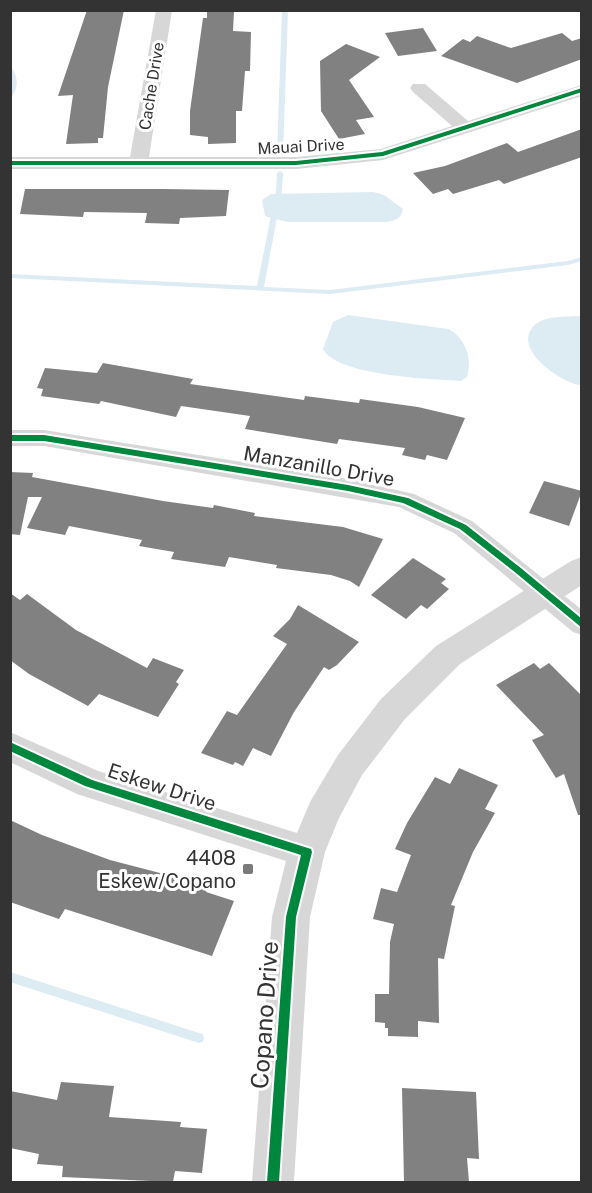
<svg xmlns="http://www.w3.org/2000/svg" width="592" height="1193" font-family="'Public Sans',sans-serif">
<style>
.water{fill:#ddebf3}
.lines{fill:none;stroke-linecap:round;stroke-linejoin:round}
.stream{fill:#ddebf3;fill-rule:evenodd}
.building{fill:#818181}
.minor{fill:#d7d7d7;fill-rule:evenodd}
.tertiary{fill:#d7d7d7;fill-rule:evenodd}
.cycleway-casing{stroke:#fff;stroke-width:4}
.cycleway{fill:#00873e;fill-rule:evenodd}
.poi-dot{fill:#7a7a7a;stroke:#fff;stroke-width:2}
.labels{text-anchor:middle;stroke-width:6;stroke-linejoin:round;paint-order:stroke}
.far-street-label{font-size:16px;fill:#333;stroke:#fff}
.street-label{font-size:20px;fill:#333;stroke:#fff}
.poi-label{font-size:20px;fill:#333;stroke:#fff;text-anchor:end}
.near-street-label{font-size:24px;fill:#333;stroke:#fff}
</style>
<rect width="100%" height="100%" fill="#fff"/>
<!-- water -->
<g class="water">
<path d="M373,192L384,195L403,209C401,219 396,220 387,222H287L265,216L262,200L271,194Z"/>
<path d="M348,315L448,329C465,337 473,359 467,377L461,381C431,379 337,376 323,349L333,322Z"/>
<path d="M581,316L582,385H581C563,384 514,351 532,328C541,315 567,317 581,316Z"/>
</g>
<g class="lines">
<!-- stream -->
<g class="stream">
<path d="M282,10H288L283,154L280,156L277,154Z"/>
<path d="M10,66C19,76 19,89 10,99C10,87 10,78 10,66Z"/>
<path d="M280,171L283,173L282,191L264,287L330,290L568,261L582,257V261L568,265L330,294L10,278V274L257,286L276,191L277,173Z"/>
<path d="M10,972L199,1033L203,1034L204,1038L203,1042L199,1043L10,982Z"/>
</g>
</g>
<!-- building -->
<g class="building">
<path d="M87,10H124L108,87L103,138H98V143L66,144L73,95L58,96Z"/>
<path d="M207,12H234L233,31L251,32L250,71H245L242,111H236V143L208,144V137L190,135V111L203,18H207Z"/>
<path d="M423,28L437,51L398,56L385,33Z"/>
<path d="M562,33L572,41L582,38V59L517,83L441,56L463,39L470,42L477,36L511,48Z"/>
<path d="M346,44L380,57L349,80L374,117L356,120L365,134L339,139L321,111L320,61Z"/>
<path d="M582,129V157L504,184L499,180L453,194L448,189L433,194L413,173L445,166L507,143L518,152Z"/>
<path d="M25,189H163L229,190L226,216L180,218L179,224L145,223L147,213L84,212L83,217L20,214Z"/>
<path d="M103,363L193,379L190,384L304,400L305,396L359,403L360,399L418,407L465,418L447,460L427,455L425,460L402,455L405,448L339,439L337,444L245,429L250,416L181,406L176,417L101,401L99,404L41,396L43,389L37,388L45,368L97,373Z"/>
<path d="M10,472L33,473L32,477L163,501L213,508L214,505L255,513L254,516L343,527L383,539L359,587L350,581L331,575L276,568L277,565L229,557L225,567L171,559L174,552L139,546L142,540L69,526L65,535L27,528L42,497H28L20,535L10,534Z"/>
<path d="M544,481L582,491L569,526L529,513Z"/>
<path d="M413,558L446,579L441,583L449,589L427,609L421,605L406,619L371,595Z"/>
<path d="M10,593L20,600L27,594L76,630L147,668L153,658L184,670L176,682L179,684L158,717L99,694L88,706L29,674L10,660Z"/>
<path d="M298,605L359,642L337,665L329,670L324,667L294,712L271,756L253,748L243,766L235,762L233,765L201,753L227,711L237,715L287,644L273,636L290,619Z"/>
<path d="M534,663L540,669L549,663L582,696V815H578L564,774L556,778L532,740L544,735L496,685Z"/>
<path d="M459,768L498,785L485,809L495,813L473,852L451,905L455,906L444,959L438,958L439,1023L418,1021V1037L388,1036V1028H385V1023L375,1022V994H389L390,942L394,924L373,919L381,888L397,892L411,855L395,849L407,823L435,777L450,784Z"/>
<path d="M10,820L42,835L110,860L206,885L205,887L208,888L206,892L234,901L212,956L65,909L59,919L10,902Z"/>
<path d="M61,1082L114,1086L109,1117L181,1122L180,1127L207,1129L202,1173L175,1171L173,1182L62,1177L63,1166L37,1164L39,1154L10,1148V1091L57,1100Z"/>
<path d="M402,1088L476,1092L479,1159L467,1158L469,1182H404Z"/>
</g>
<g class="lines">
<!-- minor -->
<g class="minor">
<path d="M156,10H172L149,157H296L381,149L452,126L413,92L410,88L413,84H425L468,121L582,85V96L383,160L296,169H10V157H130Z"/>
<path d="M10,430H44L348,479L414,494L472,521L582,610V635L573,632L454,533L399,507L44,446H10Z"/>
</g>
<!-- tertiary -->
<path class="tertiary" d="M582,557V585L460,664L405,719L362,775L339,818L325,852L310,917L294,1182H252L272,917L286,861L77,794L10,762V732L98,771L297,833L310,802L338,755L381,699L436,646L571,561Z"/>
<!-- cycleway casing -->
<g class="cycleway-casing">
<g id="cycleway">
<path d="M582,88V92L383,156L296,165H10V161H296L382,152Z"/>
<path d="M10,435H44L348,485L408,498L466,525L522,569L582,619V628L516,573L460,529L403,503L348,491L44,441H10Z"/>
<path d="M10,742L92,780L311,849L312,852L296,917L279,1182H267L286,917L301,855L85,786L10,751Z"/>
</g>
</g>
<!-- cycleway -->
<use href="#cycleway" class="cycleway"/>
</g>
<!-- markers -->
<rect class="poi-dot" x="242" y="863" width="12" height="12" rx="3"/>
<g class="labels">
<!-- far-street labels -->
<g class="far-street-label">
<text transform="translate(151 86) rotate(-81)" y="6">Cache Drive</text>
<text transform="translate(301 146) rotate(-3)" y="6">Mauai Drive</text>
</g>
<!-- street labels -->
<g class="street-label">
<text transform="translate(319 466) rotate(10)" y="7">Manzanillo Drive</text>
<text transform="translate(162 787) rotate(18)" y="7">Eskew Drive</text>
</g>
<!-- poi labels -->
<g class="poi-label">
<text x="236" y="865">4408<tspan x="236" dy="23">Eskew/Copano</tspan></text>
</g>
<!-- near-street labels -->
<g class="near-street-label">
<text transform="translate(265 1015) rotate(-86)" y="8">Copano Drive</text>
</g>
</g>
<!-- border -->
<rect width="592" height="1193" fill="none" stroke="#333333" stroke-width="24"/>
</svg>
